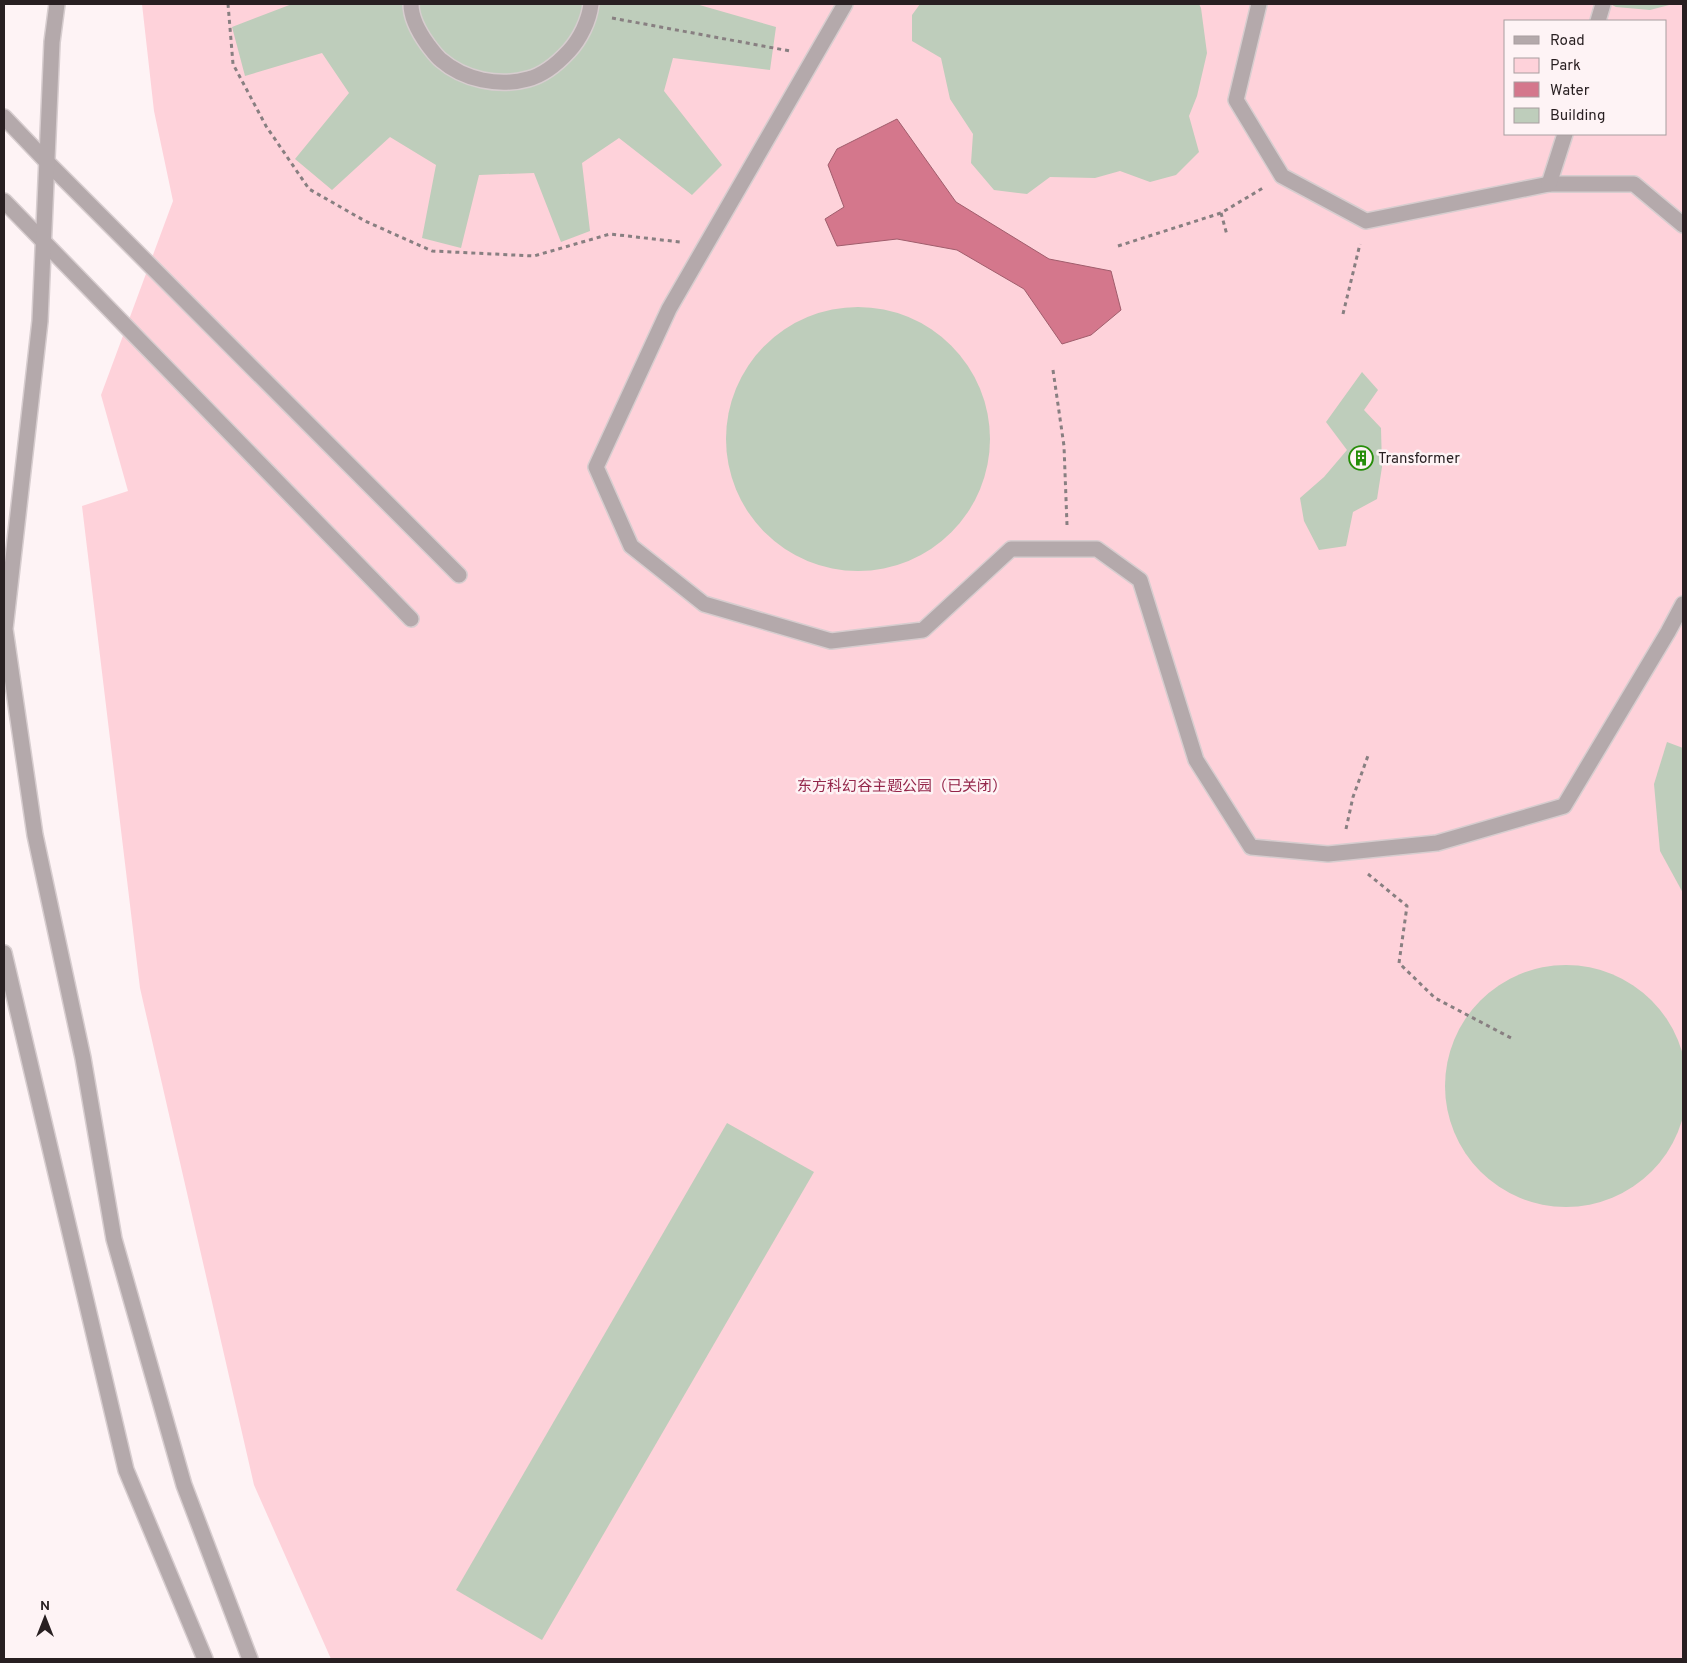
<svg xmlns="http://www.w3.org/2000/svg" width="1687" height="1663" font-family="Overpass,'Noto Sans SC',sans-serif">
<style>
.green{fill:#fed2da;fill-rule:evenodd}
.water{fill:#d4778c;stroke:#a05d6c}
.building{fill:#becdbb}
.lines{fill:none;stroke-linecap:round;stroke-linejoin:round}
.service-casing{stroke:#d7cdcf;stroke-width:18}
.pedestrian-casing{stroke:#d7cdcf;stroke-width:18}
.tertiary-casing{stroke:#d7cdcf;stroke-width:18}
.path{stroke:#887f81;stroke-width:3;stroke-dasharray:4 4;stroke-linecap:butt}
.service{stroke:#b4a9ab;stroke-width:15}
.pedestrian{stroke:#b4a9ab;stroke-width:15}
.tertiary{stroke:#b4a9ab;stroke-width:15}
.labels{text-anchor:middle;stroke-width:5;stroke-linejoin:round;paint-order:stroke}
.poi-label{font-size:15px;fill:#281f21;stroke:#fef3f5;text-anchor:start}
.park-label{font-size:15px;fill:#94264a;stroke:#fef3f5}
</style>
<rect width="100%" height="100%" fill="#fef3f5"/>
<!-- green -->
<path class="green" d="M142,4H1683V1659H331L254,1485L140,988L82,506L128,491L101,395L173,201L154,111ZM1506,21H1666V134H1506Z"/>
<!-- water -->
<path class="water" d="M897,119L956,202L1049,259L1111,271L1121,310L1091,335L1062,344L1024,289L957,250L897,239L837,246L825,219L844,207L828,165L837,149Z"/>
<!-- building -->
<g class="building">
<path d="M292,4H696L776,27L770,70L673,58L664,91L722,165L692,195L619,138L582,163L590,231L561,242L534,173L479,175L461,248L422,238L436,165L390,137L332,190L295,159L349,93L322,53L245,76L232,27Z"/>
<path d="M920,4H1199L1201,8L1207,53L1197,96L1189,116L1199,152L1176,175L1150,182L1120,171L1095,178L1050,177L1027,194L994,190L971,163L973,134L950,99L941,58L912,41V15Z"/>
<path d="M1610,4H1673L1650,10L1616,7Z"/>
<circle cx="858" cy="439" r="132"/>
<path d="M1362,372L1378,390L1364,410L1381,428L1382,467L1377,499L1353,512L1346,546L1319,550L1304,521L1300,498L1324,477L1347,450L1326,422Z"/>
<path d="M1667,742L1683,748V893L1660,851L1654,784Z"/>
<circle cx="1566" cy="1086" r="121"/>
<path d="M727,1123L814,1172L542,1640L456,1590Z"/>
</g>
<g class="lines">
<!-- service casing -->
<g class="service-casing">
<g id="service">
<path d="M845,4L669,309L596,467L631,546L704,604L831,641L923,630L1011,549H1097L1140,580L1196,760L1251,847L1328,854L1437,843L1564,806L1668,632L1683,604"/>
<path d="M1259,4L1236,100L1282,176L1366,221L1549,184H1634L1683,225"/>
<path d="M4,117L47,162L459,575"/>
<path d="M4,201L411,619"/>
</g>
</g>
<!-- pedestrian casing -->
<g class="pedestrian-casing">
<g id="pedestrian">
<path d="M411,4C411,18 420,34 428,45C432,50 436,56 441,60C464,80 499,87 528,79C544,75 558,63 569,51C580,39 589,21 591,4"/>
<path d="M1598,21L1603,4"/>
<path d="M1549,184L1565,134"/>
</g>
</g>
<!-- tertiary casing -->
<g class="tertiary-casing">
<g id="tertiary">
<path d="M57,4L52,42L40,321L5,629L35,835L83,1058L114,1239L184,1485L250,1659"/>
<path d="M4,953L126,1470L205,1659"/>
</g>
</g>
<!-- path -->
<g class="path">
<path d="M228,4L233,64L266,126L309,189L365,221L432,251L534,256L610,234L680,242"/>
<path d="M612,18L790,51"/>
<path d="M1221,213L1227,235"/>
<path d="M1118,246L1221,213L1263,188"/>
<path d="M1343,314L1360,244"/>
<path d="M1053,370L1064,446L1067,525"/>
<path d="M1346,829L1353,797L1369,753"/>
<path d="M1368,874L1407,906L1399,963L1435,998L1513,1039"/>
</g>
<!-- service -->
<use href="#service" class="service"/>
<!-- pedestrian -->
<use href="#pedestrian" class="pedestrian"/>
<!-- tertiary -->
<use href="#tertiary" class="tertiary"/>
</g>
<!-- icons -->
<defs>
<g id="building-ring" transform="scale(1.25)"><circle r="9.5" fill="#fef3f5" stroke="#268d09" stroke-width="1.5"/><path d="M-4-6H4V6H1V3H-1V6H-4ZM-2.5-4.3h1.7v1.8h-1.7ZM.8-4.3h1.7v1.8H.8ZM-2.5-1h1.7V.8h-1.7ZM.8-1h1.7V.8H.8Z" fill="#268d09"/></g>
</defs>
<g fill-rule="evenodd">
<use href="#building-ring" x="1361" y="458"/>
</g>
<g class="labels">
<!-- poi labels -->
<g class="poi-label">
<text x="1378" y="463">Transformer</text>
</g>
<!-- park labels -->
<g class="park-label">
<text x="902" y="791">东方科幻谷主题公园（已关闭）</text>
</g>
</g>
<!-- border -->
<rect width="1687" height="1663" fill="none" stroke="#281f21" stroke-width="10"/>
<!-- legend -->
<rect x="1504" y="20" width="162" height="115" fill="#fef3f5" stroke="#a89ea0"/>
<rect x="1514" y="36" width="25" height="8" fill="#b4a9ab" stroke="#a89ea0"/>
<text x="1550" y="45" font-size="15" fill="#281f21">Road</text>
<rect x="1514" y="58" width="25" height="15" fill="#fed2da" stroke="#a89ea0"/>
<text x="1550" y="70" font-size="15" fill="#281f21">Park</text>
<rect x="1514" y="82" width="25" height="15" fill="#d4778c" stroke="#a89ea0"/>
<text x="1550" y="95" font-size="15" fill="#281f21">Water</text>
<rect x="1514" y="108" width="25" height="15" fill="#becdbb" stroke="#a89ea0"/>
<text x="1550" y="120" font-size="15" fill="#281f21">Building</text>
<!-- north arrow -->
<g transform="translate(45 1618)" stroke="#fef3f5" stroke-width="4" paint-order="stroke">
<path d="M0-4L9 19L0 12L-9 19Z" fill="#281f21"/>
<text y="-8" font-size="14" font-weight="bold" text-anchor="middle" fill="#281f21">N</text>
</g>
</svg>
